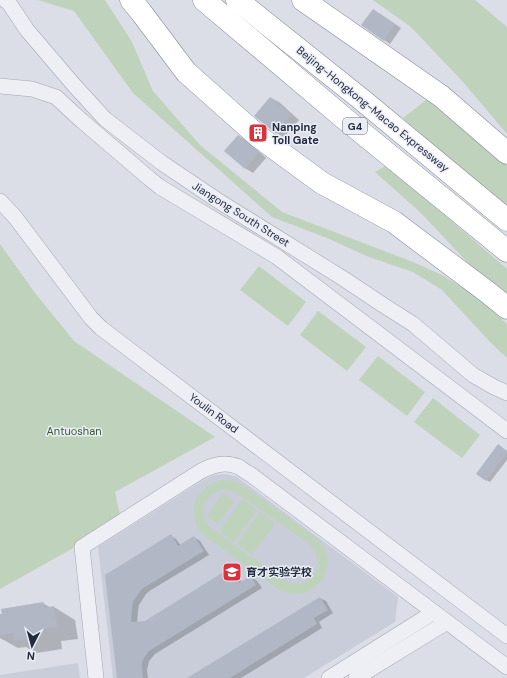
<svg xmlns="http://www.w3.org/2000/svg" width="507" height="678" font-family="'DM Sans','Noto Sans SC',sans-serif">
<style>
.built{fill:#c8cdd9}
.green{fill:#bfd2bb;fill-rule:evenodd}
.shadow{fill:#0003}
.building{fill:#b1b7c4}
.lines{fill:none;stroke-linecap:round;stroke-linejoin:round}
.minor-casing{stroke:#a0a5b1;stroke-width:16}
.highway-casing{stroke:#818a9f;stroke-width:23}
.minor{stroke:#eeeff5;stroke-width:15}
.highway{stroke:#fff;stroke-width:22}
.labels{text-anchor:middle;stroke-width:3;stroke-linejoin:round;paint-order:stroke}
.shield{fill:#eaedf5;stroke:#5f6575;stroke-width:1}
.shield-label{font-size:10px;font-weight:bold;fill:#232b3e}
.street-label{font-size:11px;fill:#232b3e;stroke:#eaedf5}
.poi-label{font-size:11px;font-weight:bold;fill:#232b3e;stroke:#eaedf5;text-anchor:start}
.park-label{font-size:11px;fill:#345b2f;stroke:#eaedf5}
</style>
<rect width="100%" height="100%" fill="#dbdee7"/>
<!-- built -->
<g class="built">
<path d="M225,474L235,476L244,482L398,597L395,622L304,678H113L98,547L205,479L215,475Z"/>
<path d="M78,663L80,678H0V675Z"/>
</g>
<!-- green -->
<g class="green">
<path d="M38,0H105L132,42L153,91L200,145L282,212L413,262L442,275L478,297L507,324V358L491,343L442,290L413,272L369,257L327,238L272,217L133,93L74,11Z"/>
<path d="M373,0H475L507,27V134L464,83L411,27Z"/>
<path d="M430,97L507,161V209L403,118Z"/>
<path d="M387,165L507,269V299L485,281L421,213L375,172Z"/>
<path d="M0,244L35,293L74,341L215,437L115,492L120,515L77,546L0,589Z"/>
<path d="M259,266L306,302L288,326L240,290Z"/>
<path d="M318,311L366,347L347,371L300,335Z"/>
<path d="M378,356L425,392L407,416L359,380Z"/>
<path d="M433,398L480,435L462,458L414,422Z"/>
<path d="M220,480C229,480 236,482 244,486L315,537C319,540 322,544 325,549C335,571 316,596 292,594C287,593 282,591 277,588L206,537C184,517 192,489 220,480ZM222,490C228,490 233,491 238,494L309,544C330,565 309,594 283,580L208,526C199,511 204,495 222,490Z"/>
<path d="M223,493L234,502L218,524L207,516Z"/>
<path d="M242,499L257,510L234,542L219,531Z"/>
<path d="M260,512L275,523L252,555L237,544Z"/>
</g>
<!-- shadow -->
<g class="shadow">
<path d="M379,13L401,28L390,44L384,40Z"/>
<path d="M271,98L279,102L299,120L284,137L276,133L255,116Z"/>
<path d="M238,136L246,140L266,158L253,173L245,168Z"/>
<path d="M507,451V460L490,482L486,480Z"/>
<path d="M171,536L176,539L181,546L194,537L200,541L209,555L151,590L146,594L139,605L138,611L137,623L145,622L230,569L236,573L242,583L251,577L257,581L262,588L155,654L149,661L147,670L148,678H118L106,575Z"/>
<path d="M320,598L326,601L333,613L319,622L322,628L241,678H189Z"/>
<path d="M43,603L51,608L54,607L75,620L78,639L61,641L62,649L37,653L26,647L18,648L0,638V615H3L2,610Z"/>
</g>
<!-- building -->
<g class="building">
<path d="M373,9L395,24L384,41L361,25Z"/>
<path d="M270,97L292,115L275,133L254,116Z"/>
<path d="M238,135L259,152L245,169L224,151Z"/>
<path d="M498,444L507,451V453L486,481L476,474Z"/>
<path d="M171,534L178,546L194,536L204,551L145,587L140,591L133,602L132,608L131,622L145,621L230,568L239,583L251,576L256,585L149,651L144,658L142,662V667L143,678H117L105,575Z"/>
<path d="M320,597L328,610L314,618L317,624L230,678H187Z"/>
<path d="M43,602L44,608L54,606L57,627L39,629L41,637L14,641L13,633L0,635V614H2L1,609Z"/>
</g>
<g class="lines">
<!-- minor casing -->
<g class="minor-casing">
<g id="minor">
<path d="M5,0L9,3L27,30L73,84L105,119L162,163L217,200L344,279L383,305L413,324L473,375L494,387L507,393"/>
<path d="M0,86L32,89L56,97L82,121L150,179L160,187L277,257L507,431"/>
<path d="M0,201L15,217L91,318L101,328L507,636"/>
<path d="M96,678L82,547L201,471C213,465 225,461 239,467C242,469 246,472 250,474L507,667"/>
<path d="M329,678L434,612"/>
<path d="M356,678L447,622"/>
</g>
</g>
<!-- highway casing -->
<g class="highway-casing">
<g id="highway">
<path d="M131,0L141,12L186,72L259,137L322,183L394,222L486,291L507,308"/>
<path d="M204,0L345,119L507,251"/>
<path d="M237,0L361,99L507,220"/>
<path d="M303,0L441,96L507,153"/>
</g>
</g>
<!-- minor -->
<use href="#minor" class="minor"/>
<!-- highway -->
<use href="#highway" class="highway"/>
</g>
<!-- icons -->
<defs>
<g id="building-square" transform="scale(1)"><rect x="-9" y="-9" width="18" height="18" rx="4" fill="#dc303b" stroke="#eaedf5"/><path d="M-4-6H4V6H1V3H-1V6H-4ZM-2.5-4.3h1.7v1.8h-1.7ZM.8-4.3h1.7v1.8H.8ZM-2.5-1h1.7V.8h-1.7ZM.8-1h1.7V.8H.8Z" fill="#fff"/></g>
<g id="school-square" transform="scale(1)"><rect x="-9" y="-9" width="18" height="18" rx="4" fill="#dc303b" stroke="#eaedf5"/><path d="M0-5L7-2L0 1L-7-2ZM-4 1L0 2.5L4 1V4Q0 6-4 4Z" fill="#fff"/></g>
</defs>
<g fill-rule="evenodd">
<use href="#building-square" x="258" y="133"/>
<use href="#school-square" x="232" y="572"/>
</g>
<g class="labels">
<!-- shield labels -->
<rect class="shield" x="343" y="118" width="24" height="16" rx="3"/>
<g class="shield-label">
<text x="355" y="130">G4</text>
</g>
<!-- street labels -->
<g class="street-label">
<text transform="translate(373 109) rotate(39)" y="4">Beijing-Hongkong-Macao Expressway</text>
<text transform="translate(241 214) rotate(32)" y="4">Jiangong South Street</text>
<text transform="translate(214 413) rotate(37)" y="4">Youlin Road</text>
</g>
<!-- poi labels -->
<g class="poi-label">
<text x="272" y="131">Nanping<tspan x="272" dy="13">Toll Gate</tspan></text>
<text x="246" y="576">育才实验学校</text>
</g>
<!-- park labels -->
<g class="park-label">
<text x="74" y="435">Antuoshan</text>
</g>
</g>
<!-- north arrow -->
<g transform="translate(32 646) rotate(186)" stroke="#eaedf5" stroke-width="3" paint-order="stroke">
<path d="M0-3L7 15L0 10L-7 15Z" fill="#232b3e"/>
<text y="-6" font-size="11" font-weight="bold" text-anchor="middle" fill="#232b3e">N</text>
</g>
</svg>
